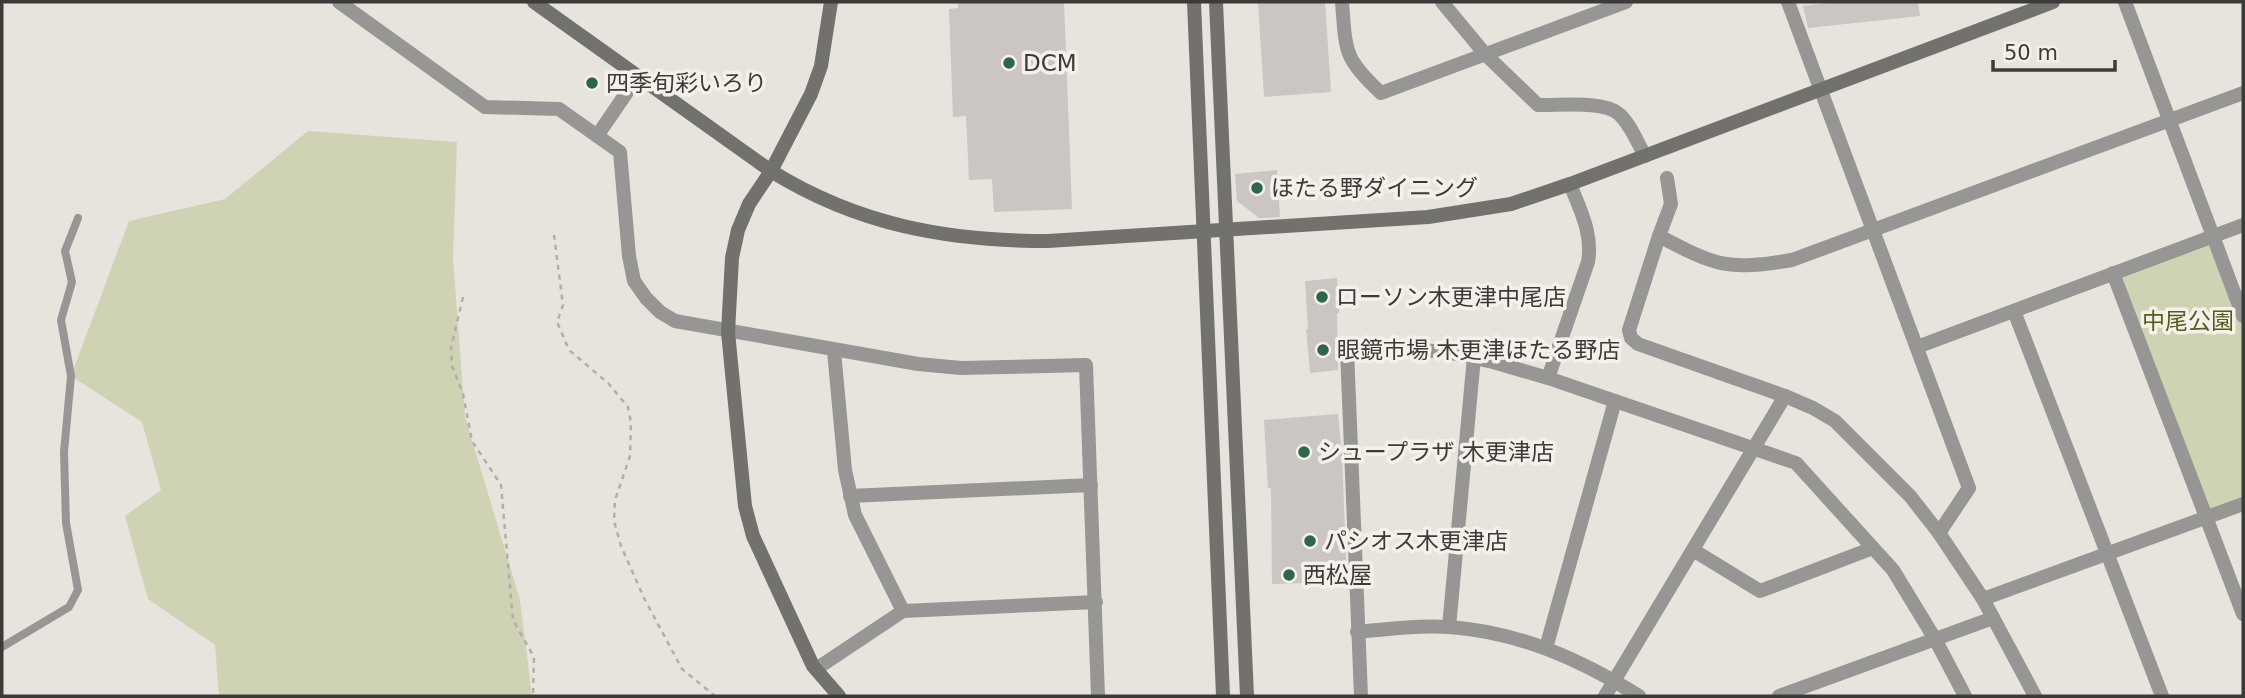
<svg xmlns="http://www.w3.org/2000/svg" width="2245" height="698" font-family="'DejaVu Sans','Noto Sans JP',sans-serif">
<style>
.green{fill:#cfd3b3}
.building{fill:#cbc5c3}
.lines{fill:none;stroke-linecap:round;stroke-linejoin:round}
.path{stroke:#b2afab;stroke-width:2.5;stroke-dasharray:5 5;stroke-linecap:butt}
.lane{stroke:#989694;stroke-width:8}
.street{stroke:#989694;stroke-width:14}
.secondary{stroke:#73716e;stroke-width:14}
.poi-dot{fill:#2f654b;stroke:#f4f1eb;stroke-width:2.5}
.labels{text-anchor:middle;stroke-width:7;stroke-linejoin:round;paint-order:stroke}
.poi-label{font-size:23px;fill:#3c3b39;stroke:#f4f1eb;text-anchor:start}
.park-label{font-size:23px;fill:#585b1c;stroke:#f4f1eb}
</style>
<rect width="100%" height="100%" fill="#e7e4de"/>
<!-- green -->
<g class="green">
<path d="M308,131L457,142L453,259L465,417L520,600L532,696H219L215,645L148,599L125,516L161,490L142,422L71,376L129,221L225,199Z"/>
<path d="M2213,236L2243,316V504L2206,518L2113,273Z"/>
</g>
<!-- building -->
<g class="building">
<path d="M958,2H1064L1072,209L994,212L992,179L969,180L966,116L953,117L949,9L958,8Z"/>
<path d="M1258,2H1325L1331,92L1264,97Z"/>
<path d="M1838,2H1918L1920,16L1808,28L1803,6Z"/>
<path d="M1277,170L1280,217L1259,218L1237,201L1235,174Z"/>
<path d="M1337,278L1339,313H1337L1338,370L1310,373L1306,329H1308L1305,281Z"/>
<path d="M1338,414L1342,455L1347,582L1272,584L1271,488H1268L1264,420Z"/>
</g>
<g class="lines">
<!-- path -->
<g class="path">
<path d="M554,235L563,305L557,322L569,350L608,383L628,407L631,423L630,456L615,500L614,521L621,546L644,598L682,669L715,696"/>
<path d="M463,297L451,348L452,366L463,394L472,441L501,485L513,620L534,657L533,696"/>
</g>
<!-- lane -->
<path class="lane" d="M2,647L69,607L78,590L66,523L64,452L71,376L61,320L72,282L65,251L78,218"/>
<!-- street -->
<g class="street">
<path d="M339,2L485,107L559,109L620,152L629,256L634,281L646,298L660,312L675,321L918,364L961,368L1086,365L1098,696"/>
<path d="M1342,2C1346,51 1343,58 1381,93L1626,2"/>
<path d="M1442,2L1485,54L1538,105C1559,106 1603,100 1619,114C1631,125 1637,142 1645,156"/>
<path d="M1788,2L1969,488L1939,533"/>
<path d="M2125,2L2243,316"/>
<path d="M597,136L638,76"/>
<path d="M1667,178L1671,204L1659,236L1629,330L1631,338L1638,344L1785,396L1813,408L1835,421L1910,496L1939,533L1983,599L2035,696"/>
<path d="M1659,236C1716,266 1727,271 1792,260L2243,93"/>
<path d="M2113,273L2243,614"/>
<path d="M2014,311L2162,696"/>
<path d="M1917,347L2243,225"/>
<path d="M834,351L845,470L855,515L903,611"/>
<path d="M1548,378L1588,262C1593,233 1580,210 1570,184"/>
<path d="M850,496L1091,485"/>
<path d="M1693,550L1760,591L1873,548"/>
<path d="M1983,599L2243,504"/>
<path d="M1449,627L1474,357"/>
<path d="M1357,632C1388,629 1418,625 1449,627C1519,632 1580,659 1639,696"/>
<path d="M1546,648L1615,401"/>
<path d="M816,669L903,611L1096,602"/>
<path d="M1361,696L1347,350L1442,351L1493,362L1548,378L1796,463L1893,570L1935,639L1965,696"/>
<path d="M1605,696L1785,396"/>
<path d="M1779,696L1993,618"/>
</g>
<!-- secondary -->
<g class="secondary">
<path d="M534,2L771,171C858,225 947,241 1048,241L1428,217L1511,204L1570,184L2053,2"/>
<path d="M831,2L821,66L811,94L771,171L749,204L738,230L732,258L728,332L745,506L753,536L813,666L839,696"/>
<path d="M1194,2L1223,696"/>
<path d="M1216,2L1247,696"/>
</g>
</g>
<!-- markers -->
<g class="poi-dot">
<circle cx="1009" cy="63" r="7"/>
<circle cx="592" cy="83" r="7"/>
<circle cx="1257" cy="188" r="7"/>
<circle cx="1322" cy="297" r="7"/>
<circle cx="1323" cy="350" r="7"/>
<circle cx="1304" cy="452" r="7"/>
<circle cx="1310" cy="541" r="7"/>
<circle cx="1289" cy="575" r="7"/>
</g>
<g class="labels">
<!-- poi labels -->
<g class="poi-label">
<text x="1023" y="71">DCM</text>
<text x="606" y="91">四季旬彩いろり</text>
<text x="1271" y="196">ほたる野ダイニング</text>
<text x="1336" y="305">ローソン木更津中尾店</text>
<text x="1337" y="358">眼鏡市場 木更津ほたる野店</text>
<text x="1318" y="460">シュープラザ 木更津店</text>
<text x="1324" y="549">パシオス木更津店</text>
<text x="1303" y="583">西松屋</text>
</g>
<!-- park labels -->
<g class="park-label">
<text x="2188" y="329">中尾公園</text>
</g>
</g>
<!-- border -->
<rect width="2245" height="698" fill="none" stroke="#3c3b39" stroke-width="7"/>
<!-- scale -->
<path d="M1993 60v10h122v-10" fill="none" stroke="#3c3b39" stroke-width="3.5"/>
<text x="2004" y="60" font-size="21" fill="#3c3b39" stroke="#f4f1eb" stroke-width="5" paint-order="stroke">50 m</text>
</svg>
